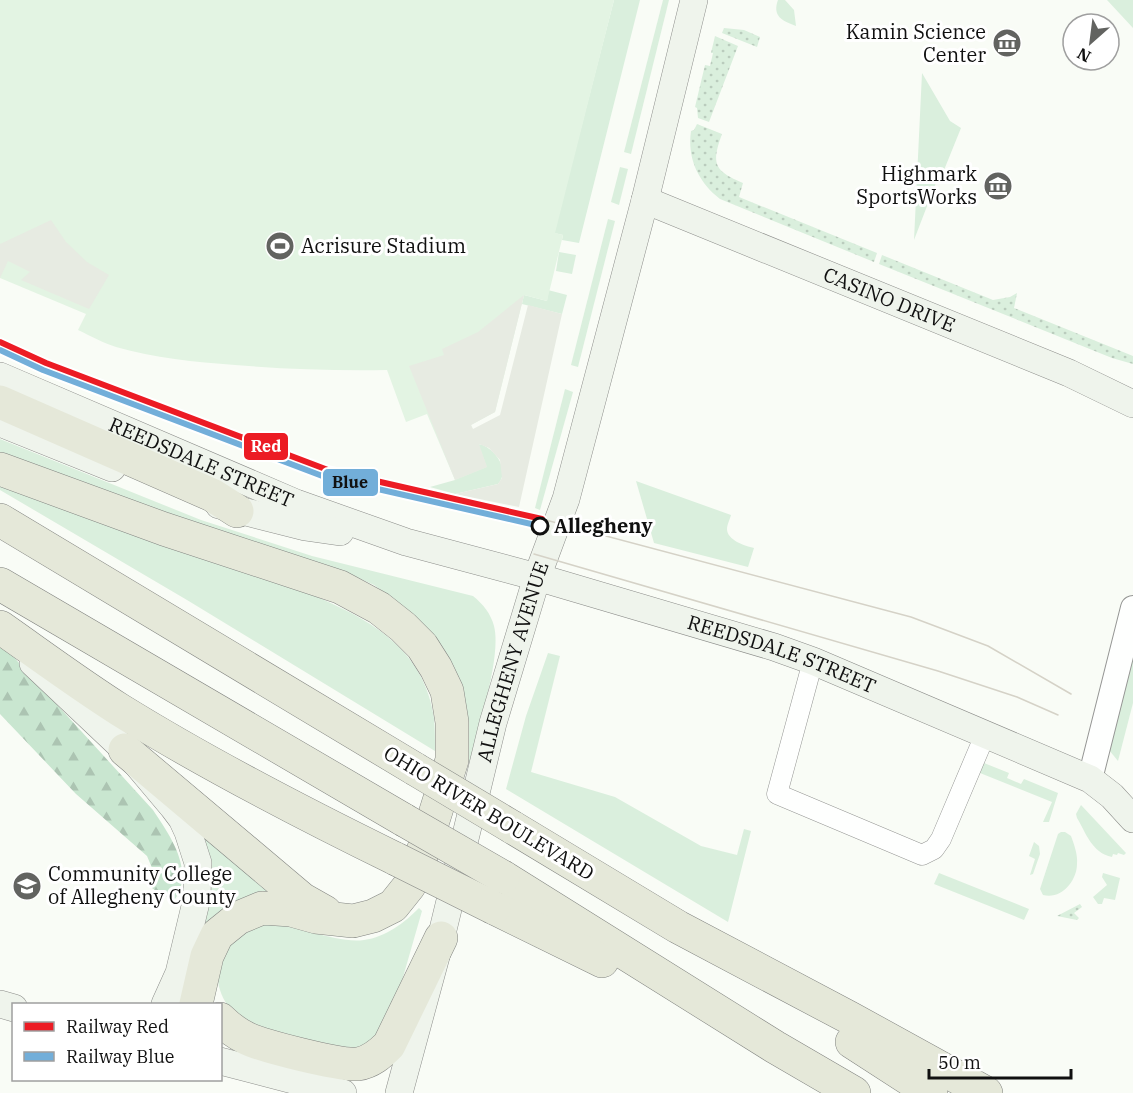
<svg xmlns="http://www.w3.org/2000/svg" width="1133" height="1093" font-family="'IBM Plex Serif',serif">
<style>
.grass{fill:#daefdd}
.forest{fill:url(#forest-firs)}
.park{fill:url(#park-dots)}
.pitch{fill:#e3f4e3}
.plaza{fill:#e7ebe2}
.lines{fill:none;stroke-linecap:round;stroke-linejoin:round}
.minor-casing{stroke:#959694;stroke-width:21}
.tertiary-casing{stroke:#959694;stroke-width:26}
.secondary-casing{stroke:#8c8d8a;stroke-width:28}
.motorway-casing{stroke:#828481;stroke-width:34}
.minor{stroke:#fefffe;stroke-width:20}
.tertiary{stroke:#fefffe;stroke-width:24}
.secondary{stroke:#eff4ec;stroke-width:27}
.motorway{stroke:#e5e8d9;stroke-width:33}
.tram{stroke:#d5d2c7;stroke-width:1.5}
.motorway-bridge-casing{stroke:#828481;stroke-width:34;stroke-linecap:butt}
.motorway-bridge{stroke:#e5e8d9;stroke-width:33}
.rail-1-casing{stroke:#fff;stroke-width:10}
.rail-2-casing{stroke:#fff;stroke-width:10}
.rail-1{stroke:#ec1b24;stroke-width:6}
.rail-2{stroke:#72aed9;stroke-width:6}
.stop-dot{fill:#fff;stroke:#101010;stroke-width:3}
.labels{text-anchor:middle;stroke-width:6;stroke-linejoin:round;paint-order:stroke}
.poi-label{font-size:20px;fill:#101010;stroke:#fff;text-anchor:end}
.street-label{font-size:20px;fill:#101010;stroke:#fff}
.stop-label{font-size:20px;font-weight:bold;fill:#101010;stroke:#fff;text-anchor:start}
.line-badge{stroke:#fff;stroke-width:2}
.badge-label{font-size:16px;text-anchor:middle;font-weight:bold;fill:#fff}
.pale-badge-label{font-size:16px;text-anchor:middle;font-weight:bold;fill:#111}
</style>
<defs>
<pattern id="forest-firs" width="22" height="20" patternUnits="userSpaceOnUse" patternTransform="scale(1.5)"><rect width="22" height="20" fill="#c9e6d0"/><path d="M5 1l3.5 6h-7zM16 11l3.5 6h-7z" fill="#acc4b2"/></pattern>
<pattern id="park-dots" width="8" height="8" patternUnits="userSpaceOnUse" patternTransform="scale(1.5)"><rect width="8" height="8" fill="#daefdd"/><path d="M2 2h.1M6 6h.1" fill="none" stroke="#baccbd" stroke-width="1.8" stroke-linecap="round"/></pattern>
</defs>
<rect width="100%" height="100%" fill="#f9fcf6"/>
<!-- grass -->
<g class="grass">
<path d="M614,0H640L579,243L562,240L563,235L554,233Z"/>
<path d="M663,0H669L631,154L624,152Z"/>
<path d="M778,0H785L794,10L796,26C782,21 772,16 778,0Z"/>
<path d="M1107,0H1133V28Z"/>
<path d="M922,73L950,121L961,128L942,175H939L914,240Z"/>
<path d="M620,167L628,169L619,205L611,202Z"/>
<path d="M608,219L615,221L578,367L571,365Z"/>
<path d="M559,252L576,255L572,274L556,271Z"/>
<path d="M548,290L567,295L562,314L522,304L524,295L547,301Z"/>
<path d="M565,389L573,392L540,510L535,508Z"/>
<path d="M0,439L201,520L312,556L473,596C483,604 491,614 494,626C502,656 477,732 469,765L468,739L407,609L374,585L354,576L203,527L0,455Z"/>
<path d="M478,444C494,446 511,470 498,484L455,494L430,487L455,480Z"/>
<path d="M0,481L72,512L315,596C373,621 424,650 434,718C435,729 435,740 435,751L187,600L0,490Z"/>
<path d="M636,481L731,515C730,519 727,525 727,529C727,540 745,546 754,548L748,567L654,543Z"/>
<path d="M1133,652V703L1118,761L1109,750Z"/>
<path d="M548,653L560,656L531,772L615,797L701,846L737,855L744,829L751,831L728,922L506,789L526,716Z"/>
<path d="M984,763L1009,773L1007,778L1021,784L1024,779L1058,793L1049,822H1043L1052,802L980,773Z"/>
<path d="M1081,805L1126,853L1124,855L1118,853L1117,855L1113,854L1112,857C1092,853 1086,833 1077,818L1076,814Z"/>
<path d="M198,830L276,895L198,940Z"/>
<path d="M1061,832H1065L1071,836C1074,844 1078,855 1077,864C1077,881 1061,900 1043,895L1040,889L1058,834Z"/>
<path d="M1034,842L1039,846L1040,854L1033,874L1030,875L1035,859L1029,856Z"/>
<path d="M939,873L1029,909L1024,920L934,884Z"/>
<path d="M1103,873L1120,878L1115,900L1104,898L1102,904H1098L1093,897L1107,885L1102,877Z"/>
<path d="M419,908L422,911L391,1019C380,1036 365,1048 344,1050C324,1045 303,1040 282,1035C274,1033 263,1032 256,1028C239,1020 225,1007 220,990C215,975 220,964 227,951C254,895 320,946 364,940C386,937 404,923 419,908Z"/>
</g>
<!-- forest -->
<path class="forest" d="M0,642L153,810C169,834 195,870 175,899L162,895L152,888V868L147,856L76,794L0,714Z"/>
<!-- park -->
<g class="park">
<path d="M724,28L744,30L760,37L757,47L722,33Z"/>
<path d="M715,36L738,46L709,122L698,118L697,108L695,107L705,65L710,66L713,53H711Z"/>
<path d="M697,124L722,134C711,164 714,171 743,183L739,197L877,253L874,262L720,199C698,182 687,158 691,131L694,130Z"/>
<path d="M882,255L993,300L1010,297L1017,293L1014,308L1133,356V364L1112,358L879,264Z"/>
<path d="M1080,904L1082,907L1074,913L1079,918L1077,920L1057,916Z"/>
</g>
<!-- pitch -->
<path class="pitch" d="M0,0H614L555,233L563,235L547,301L524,295L495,412L471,425L487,467L455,480L427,414L406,422L387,370C336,371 285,369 235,365C195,362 154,358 116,347C103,343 91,336 78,330L86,314L0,278Z"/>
<!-- plaza -->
<g class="plaza">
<path d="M51,220L66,242L87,262L109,275L89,309L21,280L30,272L8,261L0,278V244Z"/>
<path d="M524,295L495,412L471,425L473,429L500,415L528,305L562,314L519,507L455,494L498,484L502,478L500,460L489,448L479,444L487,467L455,480L409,366L444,355L442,349L478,332Z"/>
</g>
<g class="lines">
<!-- minor casing -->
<g class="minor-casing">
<path id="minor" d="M813,661L777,794L922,855L934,849L941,839L985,735"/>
</g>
<!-- tertiary casing -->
<g class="tertiary-casing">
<path id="tertiary" d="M1090,779L1133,608"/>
</g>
<!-- secondary casing -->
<g class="secondary-casing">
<g id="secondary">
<path id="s1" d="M645,200L1069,373L1133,404"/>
<path id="s2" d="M0,376L296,503L406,542L537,577L774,647L813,661L1090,779L1112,796L1133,819"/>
<path d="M0,423L112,468"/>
<path d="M219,505L305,527L340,532"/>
<path d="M33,663L125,750L173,807L182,819L188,832L198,863L197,898L179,973L165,1004"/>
<path d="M0,1004L14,1008"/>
<path d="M220,1061L343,1093"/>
<path id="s3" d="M399,1093L441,938L493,723L537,577L566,499L645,200L694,0"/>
</g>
</g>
<!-- motorway casing -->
<g class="motorway-casing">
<g id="motorway">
<path d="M0,402L212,495L237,511"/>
<path d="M0,469L164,529L340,587L379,608L403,627L422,646L436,668L447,691L452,722V760L425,846L409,886L393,906L373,916L353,921L316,917L291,910L262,908L238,918L217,935L207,956L196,1004"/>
<path d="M0,520L415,769"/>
<path d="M0,584L404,820"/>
<path d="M0,627C40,655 79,684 120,710C209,765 302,813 396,859"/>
<path d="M125,750L302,899L325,912"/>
<path d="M512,827L678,927L850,1018L986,1093"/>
<path d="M503,877L775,1047L854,1093"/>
<path d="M494,908L602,961"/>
<path d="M220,1019C228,1027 236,1033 246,1038C262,1046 341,1066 358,1064C371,1062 380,1054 389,1045L441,938"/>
<path d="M852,1042L931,1093"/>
</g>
</g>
<!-- minor -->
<use href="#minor" class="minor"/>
<!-- tertiary -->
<use href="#tertiary" class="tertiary"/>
<!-- secondary -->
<use href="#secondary" class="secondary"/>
<!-- motorway -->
<use href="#motorway" class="motorway"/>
<!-- tram -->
<g class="tram">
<path d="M542,519L911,617L988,646L1071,694"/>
<path d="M534,554L938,671L1017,697L1058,715"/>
</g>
<!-- motorway-bridge casing -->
<g class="motorway-bridge-casing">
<g id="motorway-bridge">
<path d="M415,769L512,827"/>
<path d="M404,820L503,877"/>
<path d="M396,859L494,908"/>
</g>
</g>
<!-- motorway-bridge -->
<use href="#motorway-bridge" class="motorway-bridge"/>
<!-- rail-1 casing -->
<g class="rail-1-casing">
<path id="rail-1" d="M0,342L46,363L328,470L542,519"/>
</g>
<!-- rail-2 casing -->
<g class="rail-2-casing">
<path id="rail-2" d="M0,350L43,370L325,477L540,526"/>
</g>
<!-- rail-1 -->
<use href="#rail-1" class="rail-1"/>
<!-- rail-2 -->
<use href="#rail-2" class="rail-2"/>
</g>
<!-- icons -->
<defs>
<g id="museum-disc" transform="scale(1.5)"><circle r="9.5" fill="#626360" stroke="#fff"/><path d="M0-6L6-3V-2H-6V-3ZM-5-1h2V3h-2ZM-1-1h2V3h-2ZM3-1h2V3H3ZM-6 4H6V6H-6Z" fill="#fff"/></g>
<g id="stadium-disc" transform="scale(1.5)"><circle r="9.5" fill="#626360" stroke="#fff"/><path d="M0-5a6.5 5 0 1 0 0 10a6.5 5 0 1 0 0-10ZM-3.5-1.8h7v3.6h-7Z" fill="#fff"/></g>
<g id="university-disc" transform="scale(1.5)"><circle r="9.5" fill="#626360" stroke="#fff"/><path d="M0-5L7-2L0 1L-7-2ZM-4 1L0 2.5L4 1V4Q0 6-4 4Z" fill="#fff"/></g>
</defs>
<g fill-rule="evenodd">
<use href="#museum-disc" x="1007" y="43"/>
<use href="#museum-disc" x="998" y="186"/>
<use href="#stadium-disc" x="280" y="246"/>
<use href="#university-disc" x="27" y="886"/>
</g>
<!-- markers -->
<circle class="stop-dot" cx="540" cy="526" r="8"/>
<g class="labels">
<!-- poi labels -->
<g class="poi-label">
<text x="986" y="39">Kamin Science<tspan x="986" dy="23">Center</tspan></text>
<text x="977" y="181">Highmark<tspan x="977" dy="23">SportsWorks</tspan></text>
<text x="301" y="253" text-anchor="start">Acrisure Stadium</text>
<text x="48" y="881" text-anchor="start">Community College<tspan x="48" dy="23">of Allegheny County</tspan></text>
</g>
<!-- street labels -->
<g class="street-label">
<text dy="7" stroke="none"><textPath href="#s1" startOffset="264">CASINO DRIVE</textPath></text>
<text dy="7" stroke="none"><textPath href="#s2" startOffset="219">REEDSDALE STREET</textPath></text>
<text dy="7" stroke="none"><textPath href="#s2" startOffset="831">REEDSDALE STREET</textPath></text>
<text dy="7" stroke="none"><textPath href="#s3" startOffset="446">ALLEGHENY AVENUE</textPath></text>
<text transform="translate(489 813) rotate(31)" y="7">OHIO RIVER BOULEVARD</text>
</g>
<!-- stop labels -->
<g class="stop-label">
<text x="554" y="533">Allegheny</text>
</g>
</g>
<g class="line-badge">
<rect x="243" y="432" width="46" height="29" rx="6" fill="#ec1b24"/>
<rect x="322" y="468" width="57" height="29" rx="6" fill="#72aed9"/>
</g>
<g class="badge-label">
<text x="266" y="452">Red</text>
</g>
<g class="pale-badge-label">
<text x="350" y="488">Blue</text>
</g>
<!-- legend -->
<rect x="12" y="1003" width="210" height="78" fill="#ffffff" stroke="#9f9f9f" stroke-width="1.5"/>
<rect x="24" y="1022" width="30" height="9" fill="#ec1b24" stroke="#9f9f9f" stroke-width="1.5"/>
<text x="66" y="1033" font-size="18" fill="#101010">Railway Red</text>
<rect x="24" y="1052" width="30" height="9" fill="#72aed9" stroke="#9f9f9f" stroke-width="1.5"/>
<text x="66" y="1063" font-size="18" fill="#101010">Railway Blue</text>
<!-- north arrow -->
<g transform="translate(1091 42) rotate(208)"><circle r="28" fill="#ffffff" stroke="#9f9f9f" stroke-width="1.5"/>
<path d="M0-4.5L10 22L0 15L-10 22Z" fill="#626360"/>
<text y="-9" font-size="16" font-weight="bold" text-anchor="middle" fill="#101010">N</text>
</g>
<!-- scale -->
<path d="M929 1069v9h142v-9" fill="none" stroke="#101010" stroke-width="3"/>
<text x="938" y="1069" font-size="18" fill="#101010" stroke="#ffffff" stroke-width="4.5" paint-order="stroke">50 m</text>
</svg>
